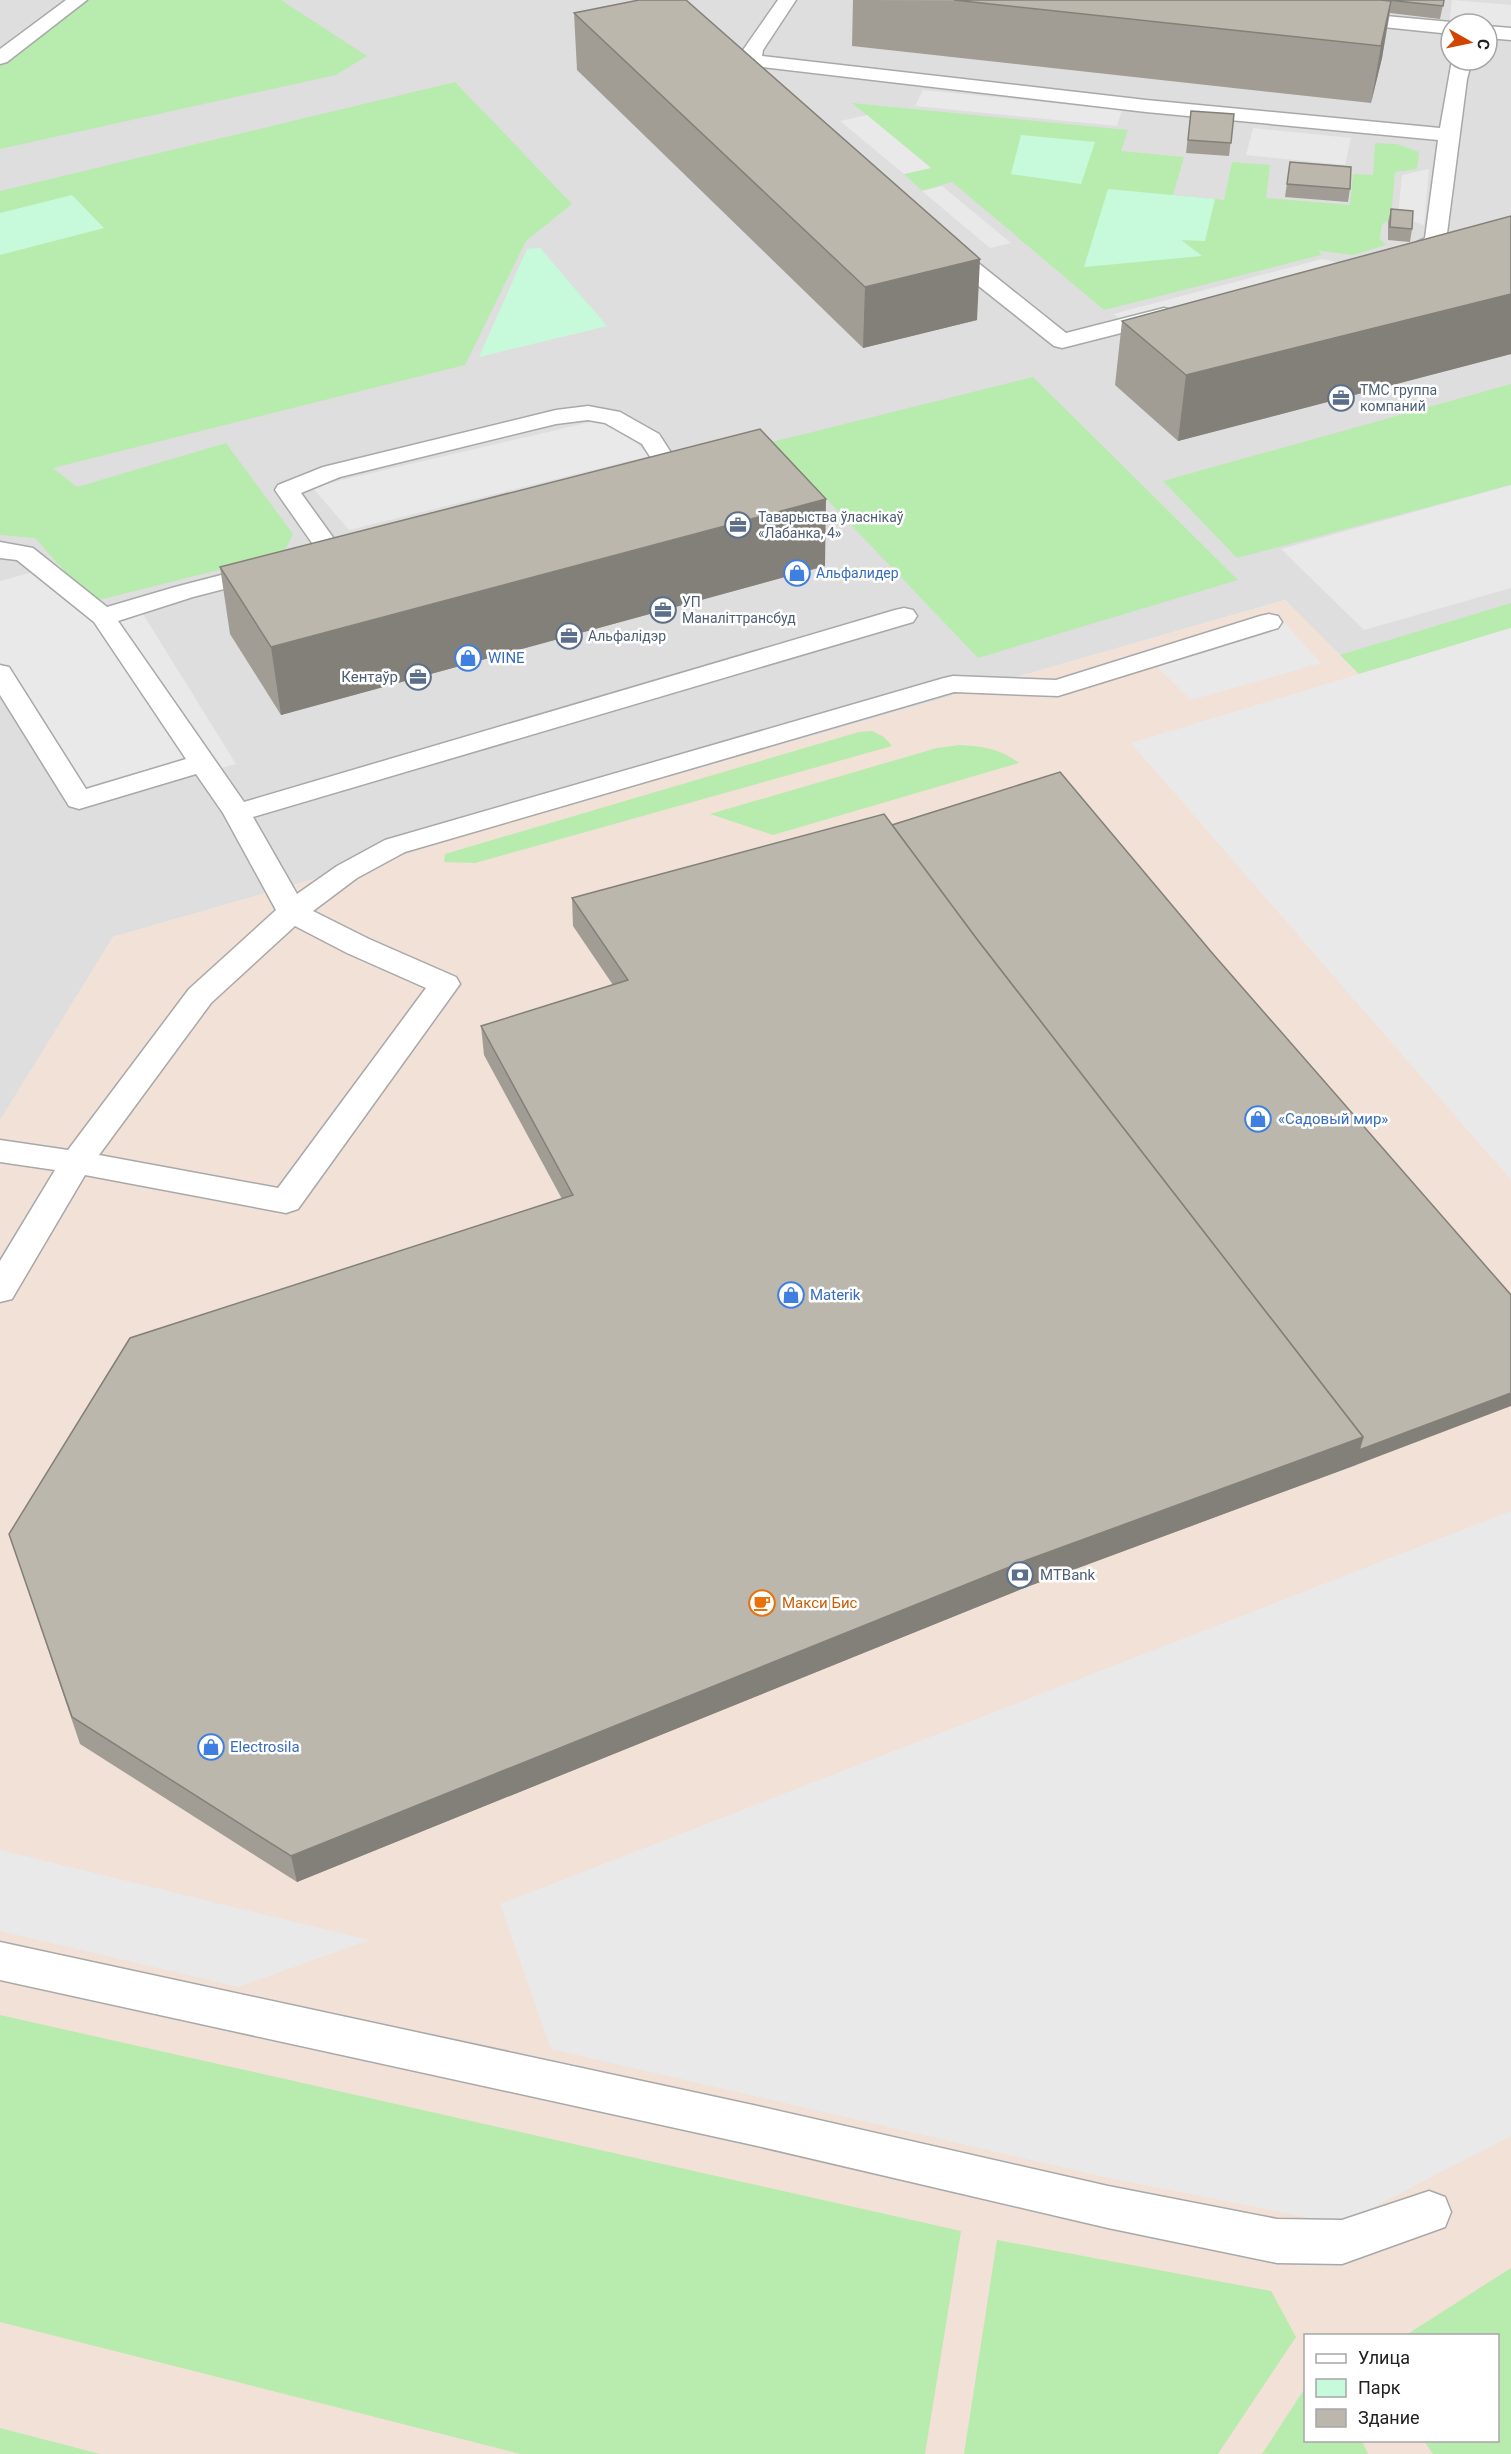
<svg xmlns="http://www.w3.org/2000/svg" width="1511" height="2454" font-family="Roboto,sans-serif">
<style>
.residential{fill:#dfdede;fill-rule:evenodd}
.commercial{fill:#f2e1d7;fill-rule:evenodd}
.grass{fill:#b8ebae;fill-rule:evenodd}
.park{fill:#c6fadb}
.parking{fill:#e9e9e9}
.lines{fill:none;stroke-linecap:round;stroke-linejoin:round}
.service-casing{stroke:#a8a8a8;stroke-width:3}
.minor-casing{stroke:#a8a8a8;stroke-width:3}
.service{fill:#fff;fill-rule:evenodd}
.minor{fill:#fff;fill-rule:evenodd}
.wall{fill:#a19d95}
.shaded-wall{fill:#838079}
.building{fill:#bbb7ad;stroke:#838079;stroke-width:1.5}
.labels{text-anchor:middle;stroke-width:5;stroke-linejoin:round;paint-order:stroke}
.far-service-label{font-size:14px;fill:#4e5e75;stroke:#fff;text-anchor:start}
.far-shop-label{font-size:14px;fill:#366cbe;stroke:#fff;text-anchor:start}
.shop-label{font-size:15px;fill:#366cbe;stroke:#fff;text-anchor:start}
.service-label{font-size:15px;fill:#4e5e75;stroke:#fff;text-anchor:end}
.food-label{font-size:15px;fill:#c56008;stroke:#fff;text-anchor:start}
</style>
<rect width="100%" height="100%" fill="#f1f1e8"/>
<!-- residential -->
<path class="residential" d="M0,0H1511V628L1359,674L1285,600L113,937L0,1123ZM1451,24H1487V60H1451Z"/>
<!-- commercial -->
<path class="commercial" d="M1285,600L1359,674L1511,628V2454H0V1120L113,937ZM1306,2336H1498V2440H1306Z"/>
<!-- grass -->
<g class="grass">
<path d="M71,0H281L367,56L336,75L0,149V65Z"/>
<path d="M455,82L572,204L526,241L465,365L53,468L77,487L226,443L293,534L283,554L91,602L35,538L0,535V191Z"/>
<path d="M852,103L1128,130L1121,151L1184,157L1173,195L1224,200L1232,162L1270,165L1266,198L1350,205L1353,174L1373,175L1375,143L1397,144L1419,152L1417,169L1395,172L1391,218L1382,224L1380,239L1386,245L1353,255L1321,251L1318,248L1321,255L1104,310L952,182L922,191L904,174L930,167ZM1105,232L1182,240L1201,256Z"/>
<path d="M1033,377L1238,580L978,658L772,442Z"/>
<path d="M1511,384V485L1237,558L1163,481Z"/>
<path d="M1511,603V628L1359,674L1340,655Z"/>
<path d="M872,731L884,737L892,746L475,863L444,862L445,854L859,732Z"/>
<path d="M960,745C982,746 1001,749 1019,763L773,835L710,814L937,748Z"/>
<path d="M0,2015L961,2231L925,2454H521L0,2322Z"/>
<path d="M997,2240L1271,2291L1296,2337L1218,2454H964Z"/>
<path d="M1511,2268V2454H1433L1424,2441L1498,2440V2336L1406,2335Z"/>
<path d="M1305,2388L1306,2440L1362,2441L1368,2454H1262Z"/>
<path d="M0,2428L100,2454H0Z"/>
</g>
<!-- park -->
<g class="park">
<path d="M1021,135L1095,142L1081,184L1011,174Z"/>
<path d="M1108,189L1215,199L1205,241L1181,240L1202,256L1084,267Z"/>
<path d="M72,195L104,228L0,255V213Z"/>
<path d="M540,248L607,326L479,357L527,249Z"/>
</g>
<!-- parking -->
<g class="parking">
<path d="M1452,0L1511,5V34L1487,31V24H1451L1449,27Z"/>
<path d="M923,90L1122,110L1117,126L915,106Z"/>
<path d="M867,115L931,168L904,174L840,121Z"/>
<path d="M1253,128L1351,138L1345,165L1246,155Z"/>
<path d="M1429,169L1424,225L1398,217L1402,175Z"/>
<path d="M942,186L1011,243L990,248L922,191Z"/>
<path d="M1322,259L1341,263L1123,321L1113,314Z"/>
<path d="M612,417L649,456L349,530L312,487Z"/>
<path d="M1511,485V588L1364,630L1281,549Z"/>
<path d="M59,565L91,602L143,614L236,764L73,810L0,692V581Z"/>
<path d="M1275,612L1321,663L1191,700L1141,651Z"/>
<path d="M1511,628V1180L1131,743Z"/>
<path d="M1511,1511V2136L1341,2224L1109,2178L551,2049L500,1904Z"/>
<path d="M0,1850L369,1940L239,1987L0,1931Z"/>
</g>
<g class="lines">
<!-- service casing -->
<g class="service-casing">
<g id="service">
<path d="M778,0H796L763,50L762,56L1146,100L1440,128L1452,60H1472L1467,79L1446,241C1436,255 1406,264 1389,260L1386,255L1389,250L1407,247L1425,238L1438,140L1146,112L745,65L742,61L743,50Z"/>
<path d="M1342,12L1451,22L1458,24H1451V34L1335,22L1332,18L1335,14Z"/>
<path d="M1487,26L1511,28V40L1487,38Z"/>
<path d="M945,237L953,239L972,258L1066,333L1164,308L1172,310L1175,315L1172,320L1070,346L1062,348L1054,346L956,268L934,244L937,239Z"/>
<path d="M588,406L620,412L659,434L679,465C670,478 647,491 631,487L628,482L631,477L654,463L642,444L605,423L588,420L556,424L340,477L301,493L345,554L341,559L193,597L118,621L244,802L895,610L904,608L913,610L917,616L913,622L253,817L297,894L337,866L385,840L944,678L953,676L1056,680L1260,616L1269,614L1278,616L1282,622L1278,628L1058,696L954,692L405,852L357,878L313,911L369,939L456,977L460,984L298,1209L286,1213L85,1175L12,1299L0,1302V1261L55,1170L0,1162V1140L68,1150L189,989L276,910L223,813L196,774L79,809L69,806L0,695V665L9,667L86,789L186,759L94,622L17,560L0,558V542L33,548L107,607L175,587L317,550L275,490L278,485L323,467L556,410ZM295,926L347,953L426,988L278,1188L99,1155L211,1003Z"/>
<path d="M0,1942L753,2105L1108,2186L1277,2219L1342,2220L1429,2191L1445,2197L1451,2212L1445,2227L1342,2264L1277,2263L1108,2228L753,2145L0,1980Z"/>
</g>
</g>
<!-- minor casing -->
<g class="minor-casing">
<path id="minor" d="M66,0H87L7,62L0,64V49Z"/>
</g>
<!-- service -->
<use href="#service" class="service"/>
<!-- minor -->
<use href="#minor" class="minor"/>
</g>
<!-- wall -->
<g class="wall">
<path d="M853,0L1385,1L1444,0L1440,19L1390,13L1382,58L1371,103L852,46Z"/>
<path d="M574,13L977,320L863,348L577,70Z"/>
<path d="M1191,111L1234,114L1229,156L1186,153Z"/>
<path d="M1290,162L1350,189L1348,202L1285,197Z"/>
<path d="M1391,209L1412,229L1410,242L1388,240V222Z"/>
<path d="M1511,216V354L1178,441L1115,385L1122,321Z"/>
<path d="M825,566L281,715L230,634L220,567Z"/>
<path d="M572,898L1356,1465L1024,1588L297,1882L80,1744L9,1534L562,1199L484,1055L481,1026L613,985L573,926Z"/>
</g>
<!-- shaded-wall -->
<g class="shaded-wall">
<path d="M1391,1L1382,58L1371,103L1381,46Z"/>
<path d="M980,259L977,320L863,348L865,287Z"/>
<path d="M1511,294V354L1178,441L1186,375Z"/>
<path d="M826,499L825,566L281,715L271,647Z"/>
<path d="M1511,1393V1406L1356,1465L1024,1588L297,1882L291,1856L1027,1560L1363,1437Z"/>
</g>
<!-- building -->
<g class="building">
<path d="M639,0H686L980,259L865,287L574,13Z"/>
<path d="M954,0H1380L1391,1L1381,46Z"/>
<path d="M1388,0H1444L1443,6Z"/>
<path d="M1191,111L1234,114L1231,143L1188,140Z"/>
<path d="M1290,162L1351,167L1350,189L1287,184Z"/>
<path d="M1391,209L1413,211L1412,229L1390,227Z"/>
<path d="M1511,216V294L1186,375L1122,321Z"/>
<path d="M760,429L826,499L271,647L220,567Z"/>
<path d="M1060,772L1213,954L1511,1295V1393L1359,1450L1363,1437L976,938L892,825Z"/>
<path d="M884,814L976,938L1363,1437L1027,1560L291,1856L72,1717L9,1534L130,1338L573,1195L481,1026L628,980L572,898Z"/>
</g>
<!-- icons -->
<defs>
<g id="office-ring" transform="scale(1.35)"><circle r="9.5" fill="#fff" stroke="#5c6f8a" stroke-width="1.5"/><path d="M-6-3h4V-5.5h4V-3h4V5H-6ZM-1-4.5V-3h2v-1.5ZM-6 0V1H6V0Z" fill="#5c6f8a"/></g>
<g id="shop-ring" transform="scale(1.35)"><circle r="9.5" fill="#fff" stroke="#3f7fe0" stroke-width="1.5"/><path d="M-5-2.5h2.3a2.7 3.5 0 0 1 5.4 0H5L5.5 6h-11ZM-1.5-2.5h3a1.5 2.3 0 0 0-3 0Z" fill="#3f7fe0"/></g>
<g id="bank-ring" transform="scale(1.35)"><circle r="9.5" fill="#fff" stroke="#5c6f8a" stroke-width="1.5"/><path d="M-6-4H6V4H-6ZM0-2.3a2.3 2.3 0 1 0 0 4.6a2.3 2.3 0 1 0 0-4.6Z" fill="#5c6f8a"/></g>
<g id="cafe-ring" transform="scale(1.35)"><circle r="9.5" fill="#fff" stroke="#e8710a" stroke-width="1.5"/><path d="M-5.5-4.5H6V0H3Q3 3.5 0 3.5H-2.5Q-5.5 3.5-5.5 0ZM3-3.2v2h1.7v-2ZM-6 4.5H4V6H-6Z" fill="#e8710a"/></g>
</defs>
<g fill-rule="evenodd">
<use href="#office-ring" x="1341" y="398"/>
<use href="#office-ring" x="738" y="525"/>
<use href="#shop-ring" x="797" y="573"/>
<use href="#office-ring" x="663" y="610"/>
<use href="#office-ring" x="569" y="636"/>
<use href="#shop-ring" x="468" y="658"/>
<use href="#office-ring" x="418" y="677"/>
<use href="#shop-ring" x="1258" y="1119"/>
<use href="#shop-ring" x="791" y="1295"/>
<use href="#bank-ring" x="1020" y="1575"/>
<use href="#cafe-ring" x="762" y="1603"/>
<use href="#shop-ring" x="211" y="1747"/>
</g>
<g class="labels">
<!-- far-service labels -->
<g class="far-service-label">
<text x="1360" y="395">ТМС группа<tspan x="1360" dy="16">компаний</tspan></text>
<text x="758" y="522">Таварыства ўласнікаў<tspan x="758" dy="16">«Лабанка, 4»</tspan></text>
<text x="682" y="607">УП<tspan x="682" dy="16">Маналіттрансбуд</tspan></text>
<text x="588" y="641">Альфалідэр</text>
</g>
<!-- far-shop labels -->
<g class="far-shop-label">
<text x="816" y="578">Альфалидер</text>
</g>
<!-- shop labels -->
<g class="shop-label">
<text x="488" y="663">WINE</text>
<text x="1278" y="1124">«Садовый мир»</text>
<text x="810" y="1300">Materik</text>
<text x="230" y="1752">Electrosila</text>
</g>
<!-- service labels -->
<g class="service-label">
<text x="398" y="682">Кентаўр</text>
<text x="1040" y="1580" text-anchor="start">MTBank</text>
</g>
<!-- food labels -->
<g class="food-label">
<text x="782" y="1608">Макси Бис</text>
</g>
</g>
<!-- legend -->
<rect x="1304" y="2334" width="195" height="108" fill="#ffffff" stroke="#a6a6a6" stroke-width="1.5"/>
<rect x="1316" y="2354" width="30" height="9" fill="#ffffff" stroke="#a6a6a6" stroke-width="1.5"/>
<text x="1358" y="2364" font-size="18" fill="#212121">Улица</text>
<rect x="1316" y="2379" width="30" height="18" fill="#c6fadb" stroke="#a6a6a6" stroke-width="1.5"/>
<text x="1358" y="2394" font-size="18" fill="#212121">Парк</text>
<rect x="1316" y="2409" width="30" height="18" fill="#bbb7ad" stroke="#a6a6a6" stroke-width="1.5"/>
<text x="1358" y="2424" font-size="18" fill="#212121">Здание</text>
<!-- north arrow -->
<g transform="translate(1469 42) rotate(99)"><circle r="28" fill="#ffffff" stroke="#a6a6a6" stroke-width="1.5"/>
<path d="M0-4.5L10 22L0 15L-10 22Z" fill="#d24400"/>
<text y="-9" font-size="16" font-weight="bold" text-anchor="middle" fill="#212121">С</text>
</g>
</svg>
